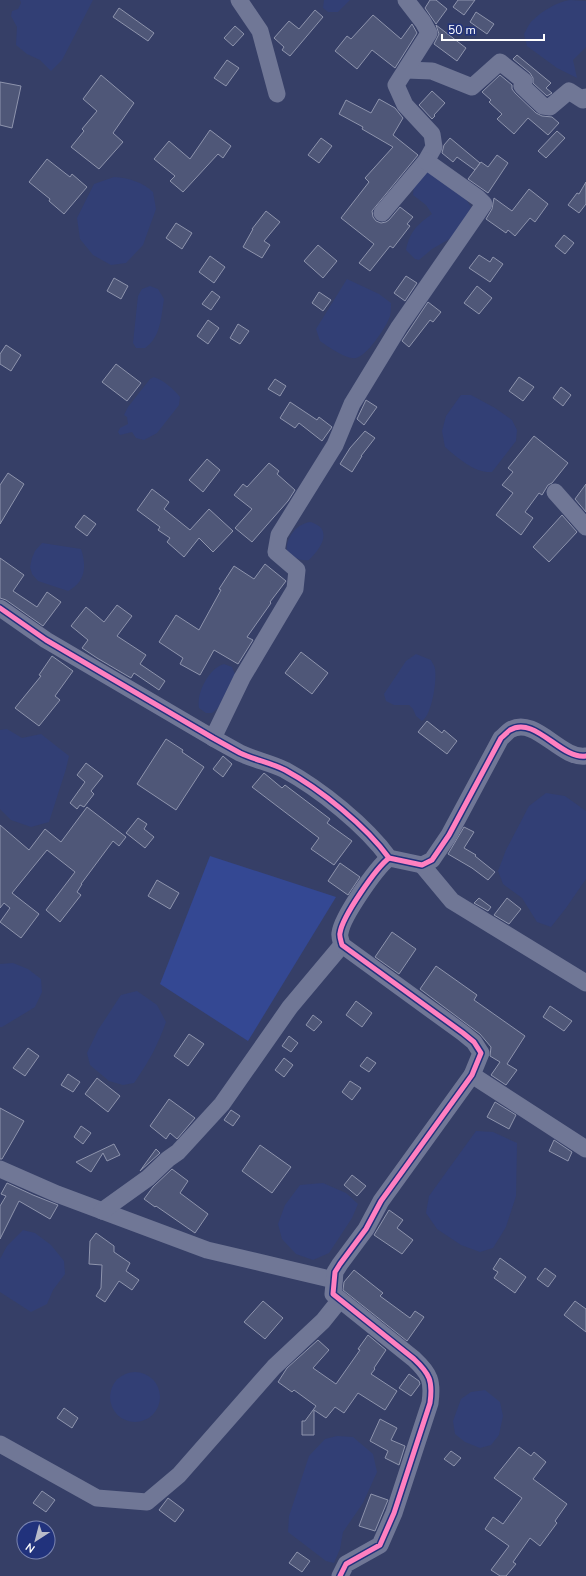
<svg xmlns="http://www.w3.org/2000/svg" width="586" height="1576" font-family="'Nunito Sans',sans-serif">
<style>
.green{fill:#344893}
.water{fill:#323f75}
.building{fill:#4f5778;stroke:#8e94ad}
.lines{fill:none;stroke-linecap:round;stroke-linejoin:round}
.minor{stroke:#707796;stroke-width:17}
.cycleway-casing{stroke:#21327c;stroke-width:8}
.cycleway{stroke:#ff80c0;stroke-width:5}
</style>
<rect width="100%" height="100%" fill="#363f67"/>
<!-- green -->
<path class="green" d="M210,856L336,897L248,1041L160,984Z"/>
<!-- water -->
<g class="water">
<path d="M20,0H93L62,60L51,71L40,60L27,54L16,45L17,27L11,16L12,11L18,9L21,3Z"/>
<path d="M324,0H350L338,12H328L323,8Z"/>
<path d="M570,0L586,1V47L573,60L577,78L557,68L527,46L524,34C527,29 529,23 533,20C542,11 557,2 570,0Z"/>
<path d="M428,171L464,196L471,207L458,234L432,249L419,260L415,259L406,250C410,231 417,225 432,214L426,205L413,195L414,184Z"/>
<path d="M114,177C129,178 142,182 153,192L156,209L143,245L126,263L111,265L93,255L80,239L77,218L94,184Z"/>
<path d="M347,279L379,294L391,303C391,307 391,312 390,316C387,326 367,356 356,358C347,360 327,346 320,341L316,329Z"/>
<path d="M150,286L158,289L164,299C161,317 161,337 145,348H136L133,343L138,296L142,289Z"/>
<path d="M154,377C163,380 174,389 180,397L179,405L157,433L144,440L136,438L132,432L120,435L118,432L120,428L128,424L127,417L124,415L128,407L150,379Z"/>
<path d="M461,395H471L495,408L512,420L517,430L516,441L492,472C474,473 458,458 445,447L442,431L446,416Z"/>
<path d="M311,522C315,524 322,526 323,532C326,542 315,554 309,560C300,561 294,558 287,552C285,538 297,523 311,522Z"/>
<path d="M42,543L81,549C87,567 85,582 68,591L38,581L32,574L30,567L32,558L35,551Z"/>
<path d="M416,654L431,660C432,663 435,666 435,669C437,680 432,715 422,721L416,716L413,709L409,705H394L386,701L384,694L406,661Z"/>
<path d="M224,664L232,667L235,674L218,708L212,713H206L199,708C196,693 209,668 224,664Z"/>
<path d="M7,729L22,738L41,734L69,756L66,769L49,822L31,827L11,820L0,809V730Z"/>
<path d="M546,793L565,796L586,811V879L566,908L551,927L537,922L522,898L503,884L498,871L506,850L529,806Z"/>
<path d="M13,963L28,969L41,979L42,992L35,1007L2,1027H0V964Z"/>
<path d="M137,991L157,1005L166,1022C157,1047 149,1061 134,1083L123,1085L109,1081L90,1065L87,1053L98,1030L121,995Z"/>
<path d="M476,1131L493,1132L517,1143L516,1196L506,1227L493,1248L480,1252L461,1245L437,1229L426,1213L429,1196Z"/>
<path d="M323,1183L346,1193L358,1204L352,1218L329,1253L313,1260L296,1254L282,1239L278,1224L285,1205L300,1185Z"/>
<path d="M23,1230L35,1233L51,1245L64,1261L65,1274L53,1290L47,1304L31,1312L0,1292V1259L7,1246Z"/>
<circle cx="135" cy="1397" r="25"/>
<path d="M485,1390L500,1402L503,1416L499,1435L491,1445L480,1448L465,1442L455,1434L453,1421L461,1399L471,1392Z"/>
<path d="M337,1436L353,1437L373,1454L377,1472L363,1503L343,1532L340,1549L334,1563L326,1561L288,1532L289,1516L309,1456L325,1439Z"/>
</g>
<!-- building -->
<g class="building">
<path d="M430,0H436L447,9L436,24L425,8Z"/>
<path d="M458,0H475L464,15L453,7Z"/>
<path d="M119,8L154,33L148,41L113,17Z"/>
<path d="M315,10L323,17L290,56L282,50L284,47L274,38L289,21L299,29Z"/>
<path d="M476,12L494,24L487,34L470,22Z"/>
<path d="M373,15L401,39L412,24L417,33L395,68L372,50L357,69L335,51L347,36L351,39Z"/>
<path d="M436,25L466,48L457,61L434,44L439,34Z"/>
<path d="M235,26L244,34L233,46L224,38Z"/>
<path d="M517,55L551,83L546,88L552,93L547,96L533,83V78L530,73L513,59Z"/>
<path d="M227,60L239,68L226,86L214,78Z"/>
<path d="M101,75L134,103L113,133L123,142L99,169L71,147L84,131L82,129L97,111L83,99Z"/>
<path d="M500,75L512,85V89L515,93L536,113L542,116L552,117L559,123L548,135L528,118L514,134L497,119L502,114L489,102L491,100L482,92Z"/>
<path d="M0,82L21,86L12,128L0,125Z"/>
<path d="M432,91L445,103L434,115L435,116L432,119L419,105Z"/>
<path d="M379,99L395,108L403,118L393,135L418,155L372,211L373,217L376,221L381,223L386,222L389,220L400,207L413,217L407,224L410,226L393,248L390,246L370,271L359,263L374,244L341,218L369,182L365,178L393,147L362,129L363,127L339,114L346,100L371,113Z"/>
<path d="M210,130L231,146L223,158L218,154L183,192L170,181L175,176L154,159L169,141L190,159Z"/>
<path d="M557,131L565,138L546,158L538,151Z"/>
<path d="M321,138L332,146L319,163L308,155Z"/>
<path d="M450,138L480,163L475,170L457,157L453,162L442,153L444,145Z"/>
<path d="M497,155L508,163L488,193L468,179L481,162L488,167Z"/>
<path d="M47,159L70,177L72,174L87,187L64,214L49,201L50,199L29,182Z"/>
<path d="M586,182V204L579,213L568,205L577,193L579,194Z"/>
<path d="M529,189L548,204L535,222L530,218L515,236L508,230L506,233L486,219L492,209L494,198L512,211Z"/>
<path d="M266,211L280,222L264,241L270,245L262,258L243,247L253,229H252Z"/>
<path d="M176,223L192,233L182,249L166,238Z"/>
<path d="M564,235L574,243L565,254L555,246Z"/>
<path d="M318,245L337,261L323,278L304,261Z"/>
<path d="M479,255L490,262L493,257L503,264L490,282L469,268Z"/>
<path d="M210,256L225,267L214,283L199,272Z"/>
<path d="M406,276L417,283L405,301L394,293Z"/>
<path d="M114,278L128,286L121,299L107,291Z"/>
<path d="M477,286L492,298L479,314L464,303Z"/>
<path d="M212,291L220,297L211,310L202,304Z"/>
<path d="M319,292L331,300L323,311L312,303Z"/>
<path d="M428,302L441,312L433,322L430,320L409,347L402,341Z"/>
<path d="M208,320L219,328L208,344L197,336Z"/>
<path d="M238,324L249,331L240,344L230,338Z"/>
<path d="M6,345L21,355L11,371L0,364V354Z"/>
<path d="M116,364L141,383L127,401L102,382Z"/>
<path d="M519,377L534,387L523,401L509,391Z"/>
<path d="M275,379L286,386L280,396L268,389Z"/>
<path d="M561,387L571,395L563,406L553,398Z"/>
<path d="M366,400L377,407L364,425L357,419Z"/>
<path d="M290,402L317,420L319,417L332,427L322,441L299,423L295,428L280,418Z"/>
<path d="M365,431L375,438L361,456H362L352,472L340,464L350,448Z"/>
<path d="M534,436L568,463L552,483L548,485L542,495L539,493L525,512L533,518L521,535L496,515L513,493L502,485L513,472L508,468Z"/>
<path d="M207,459L220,470L203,492L189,480Z"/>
<path d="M269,463L279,471L277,474L295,490L288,501L252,542L235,528L252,509L234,495L243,484L247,487Z"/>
<path d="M8,473L24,484L0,524V485Z"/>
<path d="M586,484V512L575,499Z"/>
<path d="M152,489L169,502L164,509L190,530L209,509L233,531L213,552L199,538L184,557L167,542L170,538L158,530L160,527L137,510Z"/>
<path d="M84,515L96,524L87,536L75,527Z"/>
<path d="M562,515L577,532L549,562L533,547Z"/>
<path d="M0,558L24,575L13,591L37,607L47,592L61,602L43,626L6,600L0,598Z"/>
<path d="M265,564L286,581L270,602L271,603L247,637L253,640L238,664L214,650L200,675L180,664L183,658L159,642L176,615L199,630L221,590L219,589L234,566L254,579Z"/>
<path d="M117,605L132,616L117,636L146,655L140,664L165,681L159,690L134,673L131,678L97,658L82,648L88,640L71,626L86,607L104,622Z"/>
<path d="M301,652L328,673L312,694L285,673Z"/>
<path d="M52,656L73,671L55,696L60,700L39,726L15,708L41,676L39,675Z"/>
<path d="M427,721L442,733L444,730L457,741L447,754L418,732Z"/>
<path d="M166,739L183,750L182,752L204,767L176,810L137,784Z"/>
<path d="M223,756L232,764L223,777L213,769Z"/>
<path d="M86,763L103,776L91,791L94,794L84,807L80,805L77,809L70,803L85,782L77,775Z"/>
<path d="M264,773L282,788L285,785L330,819L327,823L352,841L334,865L311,849L319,838L252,787Z"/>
<path d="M87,807L126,837L119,846L113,841L81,884H82L77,892L81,895L60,922L46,910L75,872L47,850L12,893L39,914L21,938L0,922L10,908L4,903L0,908V825L29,850L45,829L61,842Z"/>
<path d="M138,818L147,824L144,829L154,837L145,848L126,833Z"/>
<path d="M464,827L474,832L464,848L476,855L475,856L495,872L488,880L472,868L448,854Z"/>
<path d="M340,863L360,877L348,895L328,881Z"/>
<path d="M157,880L179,893L170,909L148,896Z"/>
<path d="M479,898L491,907L488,911L474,903Z"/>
<path d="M507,898L521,909L509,924L494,915Z"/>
<path d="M392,932L416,949L399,974L375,957Z"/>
<path d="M436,966L477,995L474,1000L525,1036L507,1064L517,1070L506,1085L491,1075L500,1062L490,1056L491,1047L480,1034L420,989Z"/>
<path d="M356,1001L372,1013L362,1027L346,1015Z"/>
<path d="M550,1006L572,1021L564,1031L543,1017Z"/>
<path d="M313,1015L322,1022L314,1031L306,1025Z"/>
<path d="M189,1034L204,1044L188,1066L174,1056Z"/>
<path d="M289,1036L298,1043L291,1052L282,1046Z"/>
<path d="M28,1048L39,1056L25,1076L13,1068Z"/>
<path d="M367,1057L376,1063L369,1072L360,1066Z"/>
<path d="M284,1058L293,1065L284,1077L275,1070Z"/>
<path d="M68,1074L80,1082L73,1092L61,1085Z"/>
<path d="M97,1078L120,1096L108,1112L85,1094Z"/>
<path d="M350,1081L361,1088L352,1100L342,1092Z"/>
<path d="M169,1099L195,1118L177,1139L170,1133L166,1139L150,1126Z"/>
<path d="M495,1102L516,1115L509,1129L487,1117Z"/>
<path d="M0,1108L24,1121L2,1159H0Z"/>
<path d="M231,1110L240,1116L233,1126L224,1120Z"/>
<path d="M81,1126L91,1133L83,1144L74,1137Z"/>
<path d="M554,1140L572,1152L568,1161L549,1151Z"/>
<path d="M114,1144L120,1155L107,1161L103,1153L91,1172L76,1162Z"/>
<path d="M260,1145L291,1167L272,1193L242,1171Z"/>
<path d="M156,1149L160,1153L140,1171L145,1164Z"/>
<path d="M172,1169L188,1181L180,1193L208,1214L195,1233L156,1206L155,1207L144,1199L153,1187Z"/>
<path d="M352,1175L366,1186L357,1196L344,1185Z"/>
<path d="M7,1183L33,1195L58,1205L50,1219L19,1201L0,1239V1206L6,1196L1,1194Z"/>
<path d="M389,1210L403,1220L397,1228L413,1240L402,1254L374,1235Z"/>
<path d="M96,1233L114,1246V1252L130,1263L126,1271L139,1280L132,1290L119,1281L105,1302L96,1296L101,1288L102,1265L89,1264L90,1241Z"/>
<path d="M500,1258L526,1277L515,1293L494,1278L498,1272L493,1269Z"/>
<path d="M545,1268L556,1276L548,1287L537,1279Z"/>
<path d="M354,1270L383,1293L380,1296L410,1318L415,1311L424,1317L407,1341L343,1290L344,1282Z"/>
<path d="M263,1301L283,1318L265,1339L244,1322Z"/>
<path d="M575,1301L586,1309V1332L564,1315Z"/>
<path d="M368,1335L386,1350L374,1368L375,1369L371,1374L397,1391L385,1410L358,1393L344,1413L335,1407L326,1418L314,1410V1435H302V1421H305L316,1406L294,1390L292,1392L278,1382L287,1368L318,1340L329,1350L313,1368L336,1384L360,1350L358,1349Z"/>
<path d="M409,1374L419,1381L420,1384L411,1396L399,1388Z"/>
<path d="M64,1408L78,1418L72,1428L57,1418Z"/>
<path d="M380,1419L397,1428L391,1440L405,1446L399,1465L385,1458L388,1451L370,1441Z"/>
<path d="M519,1447L531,1456L534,1452L546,1462L533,1479L567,1504L555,1521L557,1523L540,1546L530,1538L513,1562L516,1564L506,1576H500L491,1570L509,1546L485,1529L493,1517L503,1524L522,1498L494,1478Z"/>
<path d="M451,1451L461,1458L454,1466L444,1459Z"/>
<path d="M42,1491L55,1500L46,1512L33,1503Z"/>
<path d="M371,1494L388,1500L375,1531L359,1526Z"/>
<path d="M168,1498L184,1510L175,1522L159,1510Z"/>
<path d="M297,1552L310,1561L302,1572L289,1563Z"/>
</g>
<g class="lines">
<!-- minor -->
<g class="minor">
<path d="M239,0L260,31L277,94"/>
<path d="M406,70L432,71L472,87L500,62L524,81L522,86L543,106L550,107L569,91L583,100L586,97"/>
<path d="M382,213L426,161L434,147L432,134L405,105L396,85L429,33L423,22L406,0"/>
<path d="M555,492L586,527"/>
<path d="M0,608L46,640L213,738C222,743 231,748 240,753C255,760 271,763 285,770C320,789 366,826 389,858L422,865L432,860L449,835L501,738C504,736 507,732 510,730C535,715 561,760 586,756"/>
<path d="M213,738L242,678L295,589L297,570L276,552L279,535L335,445L352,404L399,327L484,204L478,198L426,161"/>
<path d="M422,865L452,901L586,983"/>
<path d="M472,1075L586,1149"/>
<path d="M0,1169L57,1194L207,1250L334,1280"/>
<path d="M102,1211L148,1178L168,1159L178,1152L222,1104L290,1007L342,945"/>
<path d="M0,1444L97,1498L147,1502L179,1475L274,1367L323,1321L339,1301"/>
<path d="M340,1576L346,1564L380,1545L394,1513L430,1403C433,1381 430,1374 414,1359L333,1294L335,1272L340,1264L366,1229L381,1201L472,1075L481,1053L474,1042L463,1033L342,945C341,941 339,936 340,933C342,917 376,868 389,858"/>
</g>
<!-- cycleway casing -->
<g class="cycleway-casing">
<g id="cycleway">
<path d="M0,608L46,640L213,738C222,743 231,748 240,753C255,760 271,763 285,770C320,789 366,826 389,858L422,865L432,860L449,835L501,738C504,736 507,732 510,730C535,715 561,760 586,756"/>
<path d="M340,1576L346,1564L380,1545L394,1513L430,1403C433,1381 430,1374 414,1359L333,1294L335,1272L340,1264L366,1229L381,1201L472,1075L481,1053L474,1042L463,1033L342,945C341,941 339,936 340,933C342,917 376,868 389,858"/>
</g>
</g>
<!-- cycleway -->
<use href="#cycleway" class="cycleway"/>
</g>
<!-- north arrow -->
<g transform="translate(36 1540) rotate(216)"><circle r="19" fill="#21327c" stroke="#7a84b0"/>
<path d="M0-3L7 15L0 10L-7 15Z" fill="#b9bcca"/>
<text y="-6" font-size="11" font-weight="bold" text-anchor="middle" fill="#ffffff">N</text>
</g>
<!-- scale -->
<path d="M442 34v6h102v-6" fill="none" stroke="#ffffff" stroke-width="2"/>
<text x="448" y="34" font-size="12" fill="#ffffff" stroke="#21327c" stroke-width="3" paint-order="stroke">50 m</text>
</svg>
